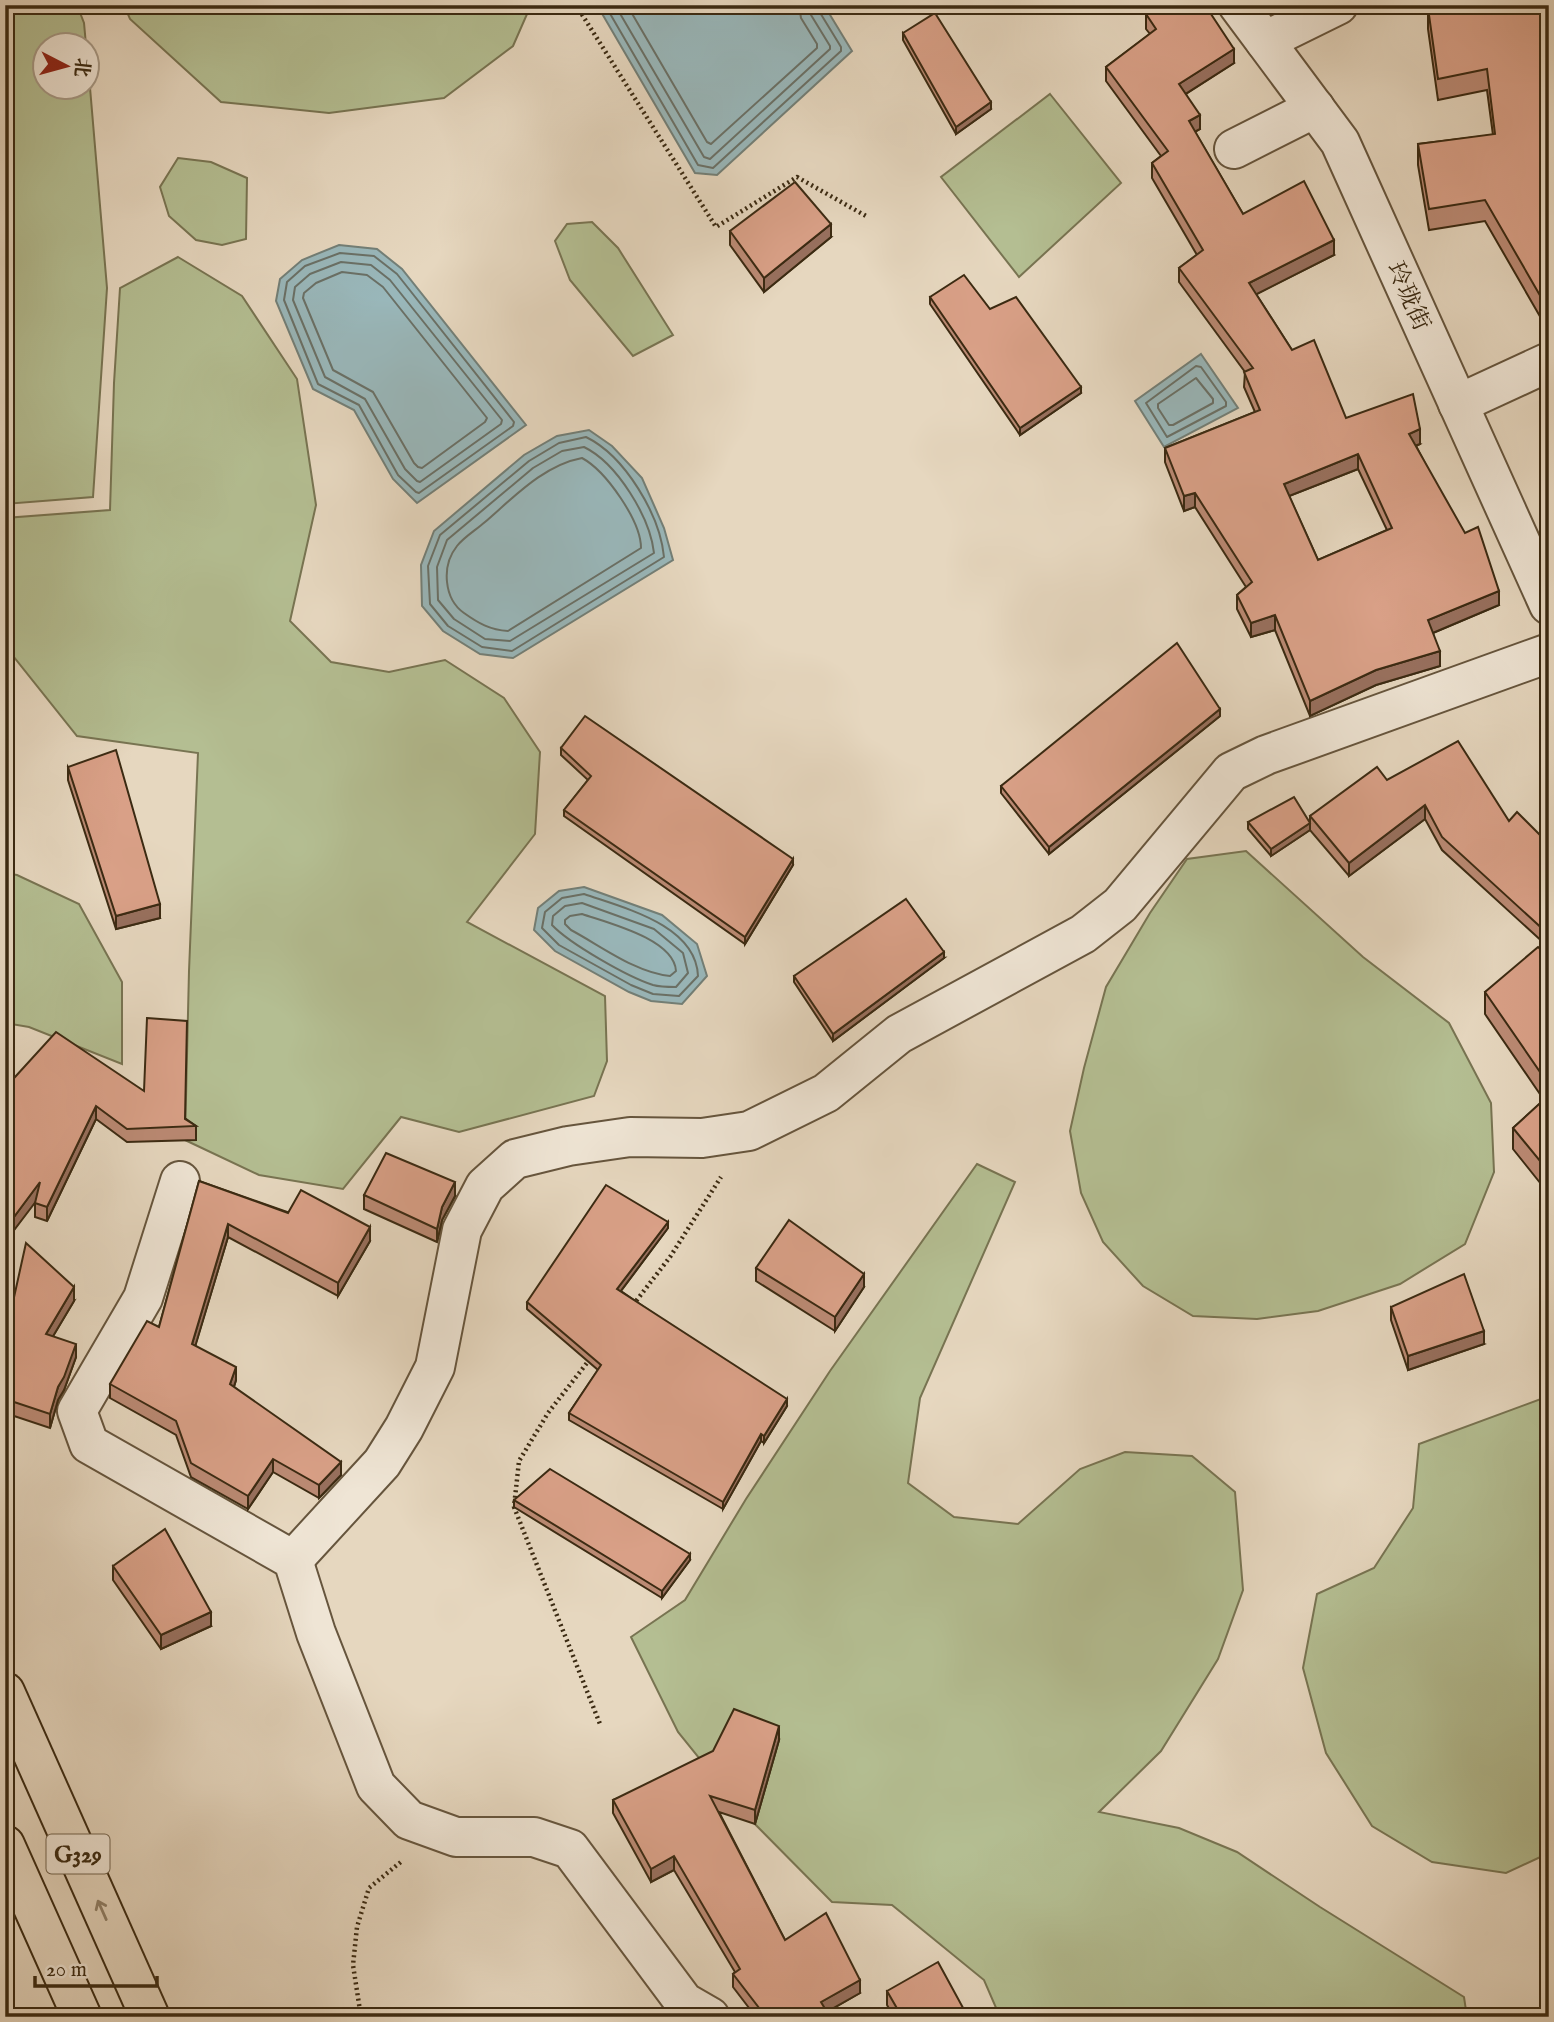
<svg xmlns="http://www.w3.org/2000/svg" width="1554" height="2022" font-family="'IM FELL English','Noto Serif SC',serif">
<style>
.green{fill:#b4be92;stroke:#787452;stroke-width:2}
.water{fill:#99b7ba;stroke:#737f77;stroke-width:2}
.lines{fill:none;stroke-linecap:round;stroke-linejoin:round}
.shore{stroke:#6a7066;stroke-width:2}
.minor-casing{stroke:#66553d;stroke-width:42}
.highway-casing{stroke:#3b2a12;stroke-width:42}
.path{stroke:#3b2a12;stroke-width:4.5;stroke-dasharray:2 3.5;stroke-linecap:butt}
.minor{stroke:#efe5d5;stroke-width:38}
.highway{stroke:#e6d7bf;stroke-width:38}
.wall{fill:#bb8a74;stroke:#3b2a12;stroke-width:2;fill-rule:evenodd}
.shaded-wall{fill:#98705e;stroke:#3b2a12;stroke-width:2}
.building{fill:#d9a087;stroke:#3b2a12;stroke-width:2;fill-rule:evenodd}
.oneway{stroke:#908068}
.labels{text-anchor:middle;stroke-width:5;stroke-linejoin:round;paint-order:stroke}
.shield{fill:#efe5d5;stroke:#71624c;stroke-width:2}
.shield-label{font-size:23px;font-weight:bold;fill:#3b2a12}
.street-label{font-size:24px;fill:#3b2a12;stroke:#efe5d5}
</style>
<rect width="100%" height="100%" fill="#e6d7bf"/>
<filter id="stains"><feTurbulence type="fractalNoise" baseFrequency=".00286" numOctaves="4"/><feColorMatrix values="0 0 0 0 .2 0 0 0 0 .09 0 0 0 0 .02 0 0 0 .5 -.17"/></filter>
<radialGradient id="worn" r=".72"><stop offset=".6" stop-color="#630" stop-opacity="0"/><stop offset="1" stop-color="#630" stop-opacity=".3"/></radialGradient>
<!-- green -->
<g class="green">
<path d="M5,5H77L84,23L86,45L46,46V88H88V64L107,288L93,497L5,504Z"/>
<path d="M124,5H531L513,46L444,98L329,113L221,102L130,19Z"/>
<path d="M1050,94L1121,183L1019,277L941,177Z"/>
<path d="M178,158L211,162L247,178L246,239L222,245L196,240L169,216L160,187Z"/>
<path d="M592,222L618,248L673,335L633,356L570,280L555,241L567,224Z"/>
<path d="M178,257L242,296L297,379L316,505L290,621L331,662L389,672L445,660L504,698L540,752L535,834L467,922L605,996L607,1061L594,1096L459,1132L401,1117L343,1189L259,1175L185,1140L189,971L198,753L77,736L9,651L5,650V518L110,510L114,383L120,288Z"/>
<path d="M1246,851L1363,957L1449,1023L1491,1103L1494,1172L1465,1244L1400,1284L1318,1311L1257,1319L1193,1316L1143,1286L1103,1242L1081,1193L1070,1131L1084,1068L1106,987L1150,913L1187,859Z"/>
<path d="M5,873L17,875L79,904L122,982V1064L29,1027L5,1023Z"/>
<path d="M977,1164L1015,1182L920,1398L908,1483L954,1517L1018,1524L1080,1469L1125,1452L1192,1456L1235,1492L1243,1590L1218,1659L1161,1751L1099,1812L1179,1828L1237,1852L1320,1907L1464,1997L1467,2017H1000L984,1980L892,1905L832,1902L741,1810L678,1732L631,1637L685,1600L746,1499L830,1371Z"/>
<path d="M1549,1396V1853L1506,1873L1432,1862L1372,1826L1326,1753L1303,1668L1317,1594L1374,1568L1413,1508L1419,1444Z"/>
</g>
<!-- water -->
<g class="water">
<path d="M597,5H824L852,51L717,175L695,173Z"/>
<path d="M339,245L377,249L402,269L526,425L417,503L393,479L354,410L313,389L276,301L280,279L302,260Z"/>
<path d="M1201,354L1238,408L1164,447L1135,401Z"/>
<path d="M589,430L612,446L642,478L664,528L673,560L513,658L480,654L443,631L422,606L421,565L434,531L524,455L557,436Z"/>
<path d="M584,887L662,915L697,944L707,976L682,1004L651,1001L629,992L555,951L534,930L538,908L559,891Z"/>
</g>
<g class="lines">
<!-- shore -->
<g class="shore">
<path d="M605,5L698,165L713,168L841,51V47L819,11L818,5"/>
<path d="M615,5L704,157L710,159L830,49V46L811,15L809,5"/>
<path d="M627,5L707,142L711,144L817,48V44L801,18L799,5"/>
<path d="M340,253L374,256L397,274L514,422L513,426L419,493L416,492L398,475L359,405L318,384L284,300L287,282L305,266Z"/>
<path d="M341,262L371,265L390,280L502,420L501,424L420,482L417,481L405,469L365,399L325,377L293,300L295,287L310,274Z"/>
<path d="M342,272L367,275L383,287L487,418L485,422L422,468L418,467L414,463L373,392L333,370L303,298L304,293L316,283Z"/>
<path d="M1196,366L1201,367L1226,402V406L1167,437L1146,403Z"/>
<path d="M1196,378L1213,399V403L1173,425H1169L1158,408V404Z"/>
<path d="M586,437C625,456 660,515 664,557L512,651L482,647L448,626L430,604L428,566L440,535L529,461L559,443Z"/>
<path d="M584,447C617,463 650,517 654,553L510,641L485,639L454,619L438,600L437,567L447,540L533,468L562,451Z"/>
<path d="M582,458C606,471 641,521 641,548L508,631C490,630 478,623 464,613C444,599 441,566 457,546C464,537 476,530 485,522C514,497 544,465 582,458Z"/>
<path d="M584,894C624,908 696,925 698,976L679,996L653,994L631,985L559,945L542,928L545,912L562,898Z"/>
<path d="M582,903L654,929L683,953L688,973L676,987C668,987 660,987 653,985C628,977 570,944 552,925L553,916L565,906Z"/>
<path d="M582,914C608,923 674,939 676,971L670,976C636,973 601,946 571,930L565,924V920L570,916Z"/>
</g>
<!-- minor casing -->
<g class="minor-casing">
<g id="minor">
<path d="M1238,5L1340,142L1549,605"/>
<path d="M1265,41L1338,5"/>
<path d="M1234,149L1315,108"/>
<path d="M1458,404L1549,362"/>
<path d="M180,1181L143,1298L77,1411L89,1444L293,1560L316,1633L376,1786L409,1820L456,1837H534L570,1849L684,2002L710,2017"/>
<path d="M293,1560L382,1463L404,1428L435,1367L462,1230L485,1186L515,1159L568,1146L630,1137L702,1138L749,1131L826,1093L899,1034L1083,934L1120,905L1231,772L1266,755L1549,653"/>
</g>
</g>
<!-- highway casing -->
<g class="highway-casing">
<g id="highway">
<path d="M5,1692L150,2017"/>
<path d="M5,1845L82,2017"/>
</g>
</g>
<!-- path -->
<g class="path">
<path d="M576,5L716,227L797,177L866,216"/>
<path d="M633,1305L670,1257L721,1177"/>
<path d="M590,1359L548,1413L519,1461L514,1507L600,1724"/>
<path d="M361,2017L353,1965L357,1927L369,1888L402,1861"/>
</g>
<!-- minor -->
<use href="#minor" class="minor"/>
<!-- highway -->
<use href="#highway" class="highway"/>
</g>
<!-- wall -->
<g class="wall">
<path d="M1549,5V332L1485,221L1429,230L1418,165V144L1493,135L1487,90L1438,100L1428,29V8Z"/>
<path d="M1146,14L1234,63L1186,94L1200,129L1195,132L1243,214L1334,255L1256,294L1292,350L1346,418L1420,444L1416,446L1499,605L1433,633L1440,666L1376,685L1310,716L1275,630L1251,637L1237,609V595L1246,587L1195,507L1184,511L1165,462V448L1255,412L1244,387L1245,372L1179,282V268L1197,255L1152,178V163L1161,156L1106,81V67L1150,34L1146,29ZM1358,469L1387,530L1318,560L1289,496Z"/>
<path d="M903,33L991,109L956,134L903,40Z"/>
<path d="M730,231L831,237L764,292L730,245Z"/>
<path d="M930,297L990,309L1081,393L1020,435L930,304Z"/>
<path d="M1220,716L1049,854L1001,793V786Z"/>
<path d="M561,748L793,865L745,944L564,816V810L588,780L561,755Z"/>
<path d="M68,767L160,918L116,929L68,780Z"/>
<path d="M1387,780L1509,821L1549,844V943L1546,945L1442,850L1425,819L1349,876L1310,830L1271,856L1248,829V822L1310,823V816Z"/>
<path d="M1549,957V1194L1513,1149V1128L1544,1100L1485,1014V992Z"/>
<path d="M944,958L833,1041L794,982V976Z"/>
<path d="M5,1088L186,1119L196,1126V1140L127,1142L96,1119L47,1221L35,1217V1201L5,1242Z"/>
<path d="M199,1181L370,1241L338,1296L228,1237L195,1346L236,1380L234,1387L341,1475L319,1498L273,1472L248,1509L191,1477L176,1435L110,1398V1384L159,1327Z"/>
<path d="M364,1195L455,1196L442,1220L437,1242L364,1209Z"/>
<path d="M668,1228L621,1291L787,1406L764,1443L761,1441L723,1509L569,1420V1413L598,1370L527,1309V1302Z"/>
<path d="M756,1268L864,1287L835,1331L756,1281Z"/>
<path d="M74,1301L53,1336L76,1357L64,1390L58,1400L50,1428L5,1413V1338Z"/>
<path d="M1391,1307L1484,1344L1408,1370L1391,1320Z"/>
<path d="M514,1500L690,1560L662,1598L514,1507Z"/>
<path d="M113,1566L211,1626L161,1649L113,1580Z"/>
<path d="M779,1740L755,1824L719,1812L785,1940L860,1993L827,2012L830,2017H756L733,1987V1974L735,1972L674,1870L651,1882L613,1813V1800Z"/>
<path d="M887,1991L968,2017H894L887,2005Z"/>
</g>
<!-- shaded-wall -->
<g class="shaded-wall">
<path d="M1234,49V63L1179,98V84Z"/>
<path d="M991,102V109L956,134V127Z"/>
<path d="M1200,115V129L1189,135V121Z"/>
<path d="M831,224V237L764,292V278Z"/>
<path d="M1334,240V255L1249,298V283Z"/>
<path d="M1081,387V393L1020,435V428Z"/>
<path d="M1420,429V444L1409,448V434Z"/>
<path d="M1358,454V469L1284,498V484Z"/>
<path d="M1195,493V507L1184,511V496Z"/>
<path d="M1499,591V605L1428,635V620Z"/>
<path d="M1275,615V630L1251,637V623Z"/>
<path d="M1440,651V666L1376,685L1310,716V701L1376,670Z"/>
<path d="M1220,709V716L1049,854V847Z"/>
<path d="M1425,805V819L1349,876V863Z"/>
<path d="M1310,823V830L1271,856V849Z"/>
<path d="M793,859V865L745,944V937Z"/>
<path d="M160,904V918L116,929V916Z"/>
<path d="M1549,929V943L1546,945V932Z"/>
<path d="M944,952V958L833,1041V1034Z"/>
<path d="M96,1106V1119L47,1221V1207Z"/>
<path d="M40,1182V1196L5,1242V1229Z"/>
<path d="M455,1182V1196L442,1220L437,1242V1229L442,1207Z"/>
<path d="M668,1222V1228L617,1296V1289Z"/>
<path d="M228,1224V1237L192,1357V1344Z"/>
<path d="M370,1227V1241L338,1296V1283Z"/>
<path d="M864,1274V1287L835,1331V1317Z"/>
<path d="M74,1287V1301L46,1348V1334Z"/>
<path d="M1484,1331V1344L1408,1370V1356Z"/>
<path d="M76,1344V1357L64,1390L58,1400L50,1428V1414L58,1387Z"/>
<path d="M236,1367V1380L230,1398V1384Z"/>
<path d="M787,1399V1406L764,1443V1436Z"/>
<path d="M761,1434V1441L723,1509V1502Z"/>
<path d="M273,1459V1472L248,1509V1496Z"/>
<path d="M341,1462V1475L319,1498V1485Z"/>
<path d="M690,1554V1560L662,1598V1591Z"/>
<path d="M211,1612V1626L161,1649V1635Z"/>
<path d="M779,1726V1740L755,1824V1810Z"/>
<path d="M674,1856V1870L651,1882V1869Z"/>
<path d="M860,1980V1993L821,2015V2002Z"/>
</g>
<!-- building -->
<g class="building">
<path d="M1160,5H1205L1234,49L1179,84L1200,115L1189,121L1243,214L1304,181L1334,240L1249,283L1292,350L1314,340L1346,418L1413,394L1420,429L1409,434L1465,533L1478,527L1499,591L1428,620L1440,651L1376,670L1310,701L1275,615L1251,623L1237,595L1252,582L1195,493L1184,496L1165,448L1260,410L1244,372L1253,368L1179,268L1203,250L1152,163L1168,151L1106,67L1156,29L1146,14ZM1358,454L1392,528L1318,560L1284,484Z"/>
<path d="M1438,5H1549V311L1485,200L1429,209L1418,144L1495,134L1487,69L1438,79L1428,8Z"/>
<path d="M935,13L991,102L956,127L903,33Z"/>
<path d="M795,182L831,224L764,278L730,231Z"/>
<path d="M964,275L990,309L1016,297L1081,387L1020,428L930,297Z"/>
<path d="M1177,643L1220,709L1049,847L1001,786Z"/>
<path d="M585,716L793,859L745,937L564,810L591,776L561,748Z"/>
<path d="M1458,741L1509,821L1517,812L1549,844V929L1546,932L1442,837L1425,805L1349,863L1310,816L1377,767L1387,780Z"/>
<path d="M116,750L160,904L116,916L68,767Z"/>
<path d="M1294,797L1310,823L1271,849L1248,822Z"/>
<path d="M906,899L944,952L833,1034L794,976Z"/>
<path d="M1538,947L1549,957V1085L1485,992Z"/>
<path d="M147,1018L187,1021L185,1119L196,1126L127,1129L96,1106L47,1207L35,1203L40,1182L5,1229V1088L56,1032L144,1091Z"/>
<path d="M1549,1095V1172L1513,1128Z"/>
<path d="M386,1153L455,1182L442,1207L437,1229L364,1195Z"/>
<path d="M199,1181L288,1213L301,1190L370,1227L338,1283L228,1224L192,1344L236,1367L230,1384L341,1462L319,1485L273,1459L248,1496L191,1463L176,1421L110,1384L147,1321L159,1327Z"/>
<path d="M606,1185L668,1222L617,1289L787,1399L764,1436L761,1434L723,1502L569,1413L601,1365L527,1302Z"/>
<path d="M789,1220L864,1274L835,1317L756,1268Z"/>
<path d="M26,1243L74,1287L46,1334L76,1344L64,1377L58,1387L50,1414L5,1399V1338Z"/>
<path d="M1464,1274L1484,1331L1408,1356L1391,1307Z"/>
<path d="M550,1469L690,1554L662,1591L514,1500Z"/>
<path d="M165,1529L211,1612L161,1635L113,1566Z"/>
<path d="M734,1709L779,1726L755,1810L710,1796L785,1940L826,1913L860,1980L821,2002L830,2017H766L733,1974L740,1969L674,1856L651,1869L613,1800L713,1751Z"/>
<path d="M938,1962L968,2017H902L887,1991Z"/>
</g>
<!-- one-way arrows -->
<defs><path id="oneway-shaft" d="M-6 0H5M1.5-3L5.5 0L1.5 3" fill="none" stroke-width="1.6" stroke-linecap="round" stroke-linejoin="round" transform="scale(1.75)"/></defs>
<use class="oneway" href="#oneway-shaft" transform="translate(102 1910) rotate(-114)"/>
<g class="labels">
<!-- shield labels -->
<rect class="shield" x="46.5" y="1834.5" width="63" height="39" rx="5"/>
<g class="shield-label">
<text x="78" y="1862">G329</text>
</g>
<!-- street labels -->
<g class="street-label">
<text transform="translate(1409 296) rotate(66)" y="8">玲珑街</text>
</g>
</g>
<!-- margin -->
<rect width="1554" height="2022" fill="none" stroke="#e6d7bf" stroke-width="28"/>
<rect x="7" y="7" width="1540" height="2008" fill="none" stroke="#3b2a12" stroke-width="3.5"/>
<rect x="14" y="14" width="1526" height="1994" fill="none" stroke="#3b2a12" stroke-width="2"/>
<!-- north arrow -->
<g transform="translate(66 66) rotate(96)"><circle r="33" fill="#efe5d5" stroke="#a79a87" stroke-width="2"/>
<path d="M0-5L12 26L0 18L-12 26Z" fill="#8f2418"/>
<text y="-10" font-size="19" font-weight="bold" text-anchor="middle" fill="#3b2a12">北</text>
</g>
<!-- scale -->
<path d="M35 1976v10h122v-10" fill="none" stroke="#3b2a12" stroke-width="3.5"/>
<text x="46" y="1976" font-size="21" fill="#3b2a12" stroke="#efe5d5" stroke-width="5" paint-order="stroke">20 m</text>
<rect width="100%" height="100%" filter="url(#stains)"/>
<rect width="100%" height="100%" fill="url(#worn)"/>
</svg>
